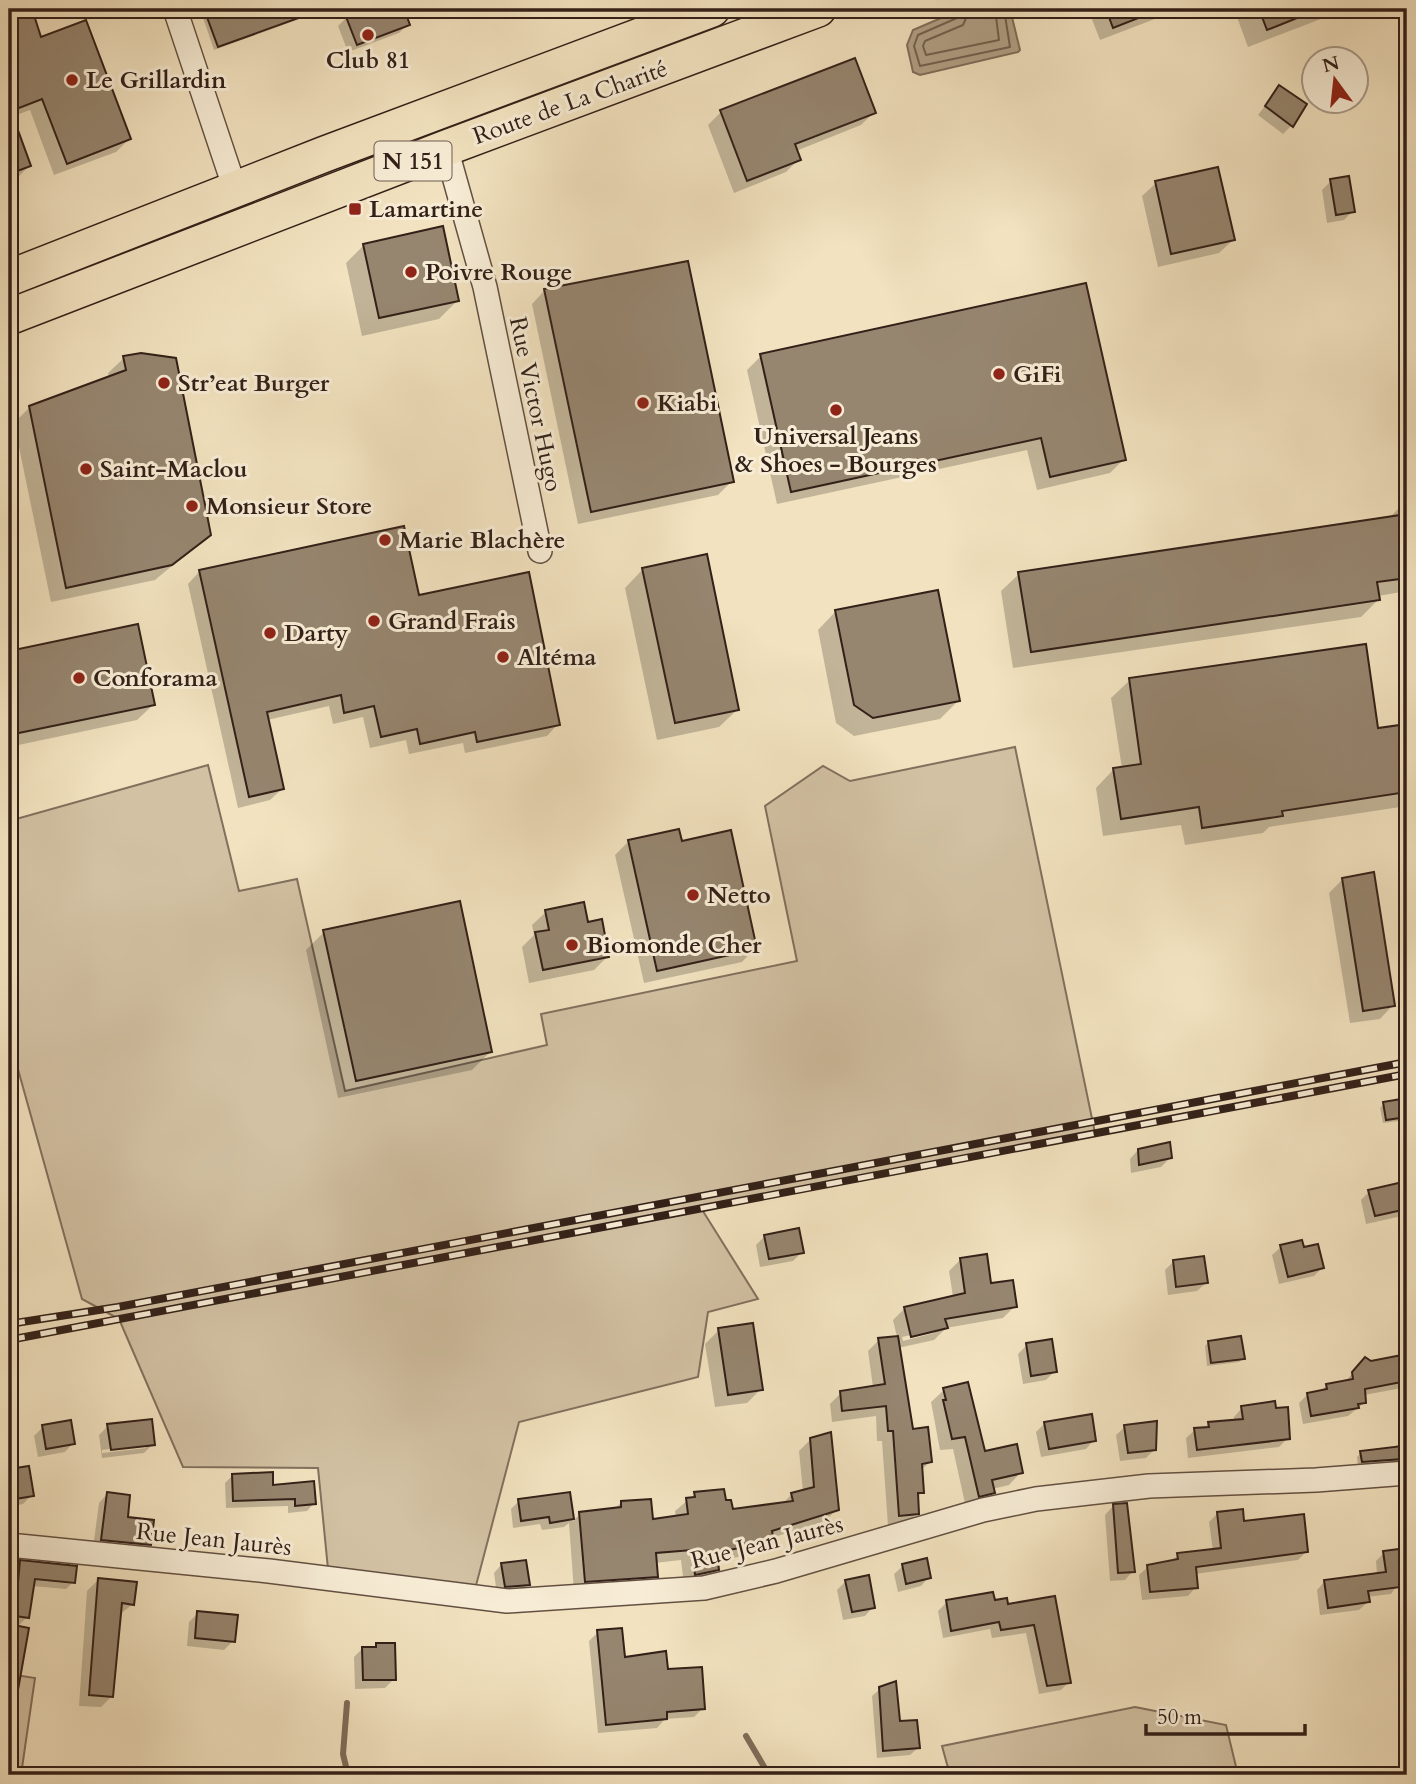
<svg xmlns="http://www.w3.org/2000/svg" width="1416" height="1784" font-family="Cardo,serif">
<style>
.green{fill:#d2c1a3;stroke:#82705e;stroke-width:2}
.water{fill:#b1a086;stroke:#7f6d5a;stroke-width:2}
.shadow{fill:#0003;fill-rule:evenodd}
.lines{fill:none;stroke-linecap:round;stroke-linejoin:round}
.shore{stroke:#72604f;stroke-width:2}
.stream{stroke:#7f6d5a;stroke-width:6}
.building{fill:#96856f;stroke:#332018;stroke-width:2}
.minor-casing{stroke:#635042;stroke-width:26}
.primary-casing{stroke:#332018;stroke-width:38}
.minor{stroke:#f7ecd5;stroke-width:23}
.primary{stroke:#f2e2bf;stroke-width:35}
.rail-casing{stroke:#332018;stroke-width:8}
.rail{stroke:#f7ecd5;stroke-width:5;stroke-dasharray:16;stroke-linecap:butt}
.poi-dot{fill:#8f2418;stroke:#f7ecd5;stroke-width:2.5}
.labels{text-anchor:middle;stroke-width:6;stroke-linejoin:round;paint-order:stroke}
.shield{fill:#f7ecd5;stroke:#6e5d51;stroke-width:2}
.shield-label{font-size:23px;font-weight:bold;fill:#332018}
.poi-label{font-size:24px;font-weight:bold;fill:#332018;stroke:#f7ecd5;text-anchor:start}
.street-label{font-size:24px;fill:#332018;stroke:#f7ecd5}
</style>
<rect width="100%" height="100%" fill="#f2e2bf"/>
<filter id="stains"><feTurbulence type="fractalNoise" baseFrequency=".00286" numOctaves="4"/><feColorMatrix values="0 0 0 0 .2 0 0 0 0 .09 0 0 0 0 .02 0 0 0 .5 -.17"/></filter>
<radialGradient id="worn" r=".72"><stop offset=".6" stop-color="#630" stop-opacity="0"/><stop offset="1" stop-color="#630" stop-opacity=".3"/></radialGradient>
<!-- green -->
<g class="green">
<path d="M1015,747L1095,1133L701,1208L758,1299L708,1312L698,1377L519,1422L473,1597L329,1579L318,1468L183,1467L119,1319L82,1299L9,1037V821L208,765L239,891L297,879L345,1091L547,1045L541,1014L797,961L765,806L823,766L850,781Z"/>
<path d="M9,1674L35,1678L21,1775H9Z"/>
<path d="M1135,1707L1226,1725L1238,1775H950L942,1746Z"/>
</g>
<!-- water -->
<path class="water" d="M962,9H1010L1020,50L1018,52L920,75L913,72L907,45L913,30Z"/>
<!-- shadow -->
<g class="shadow">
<path d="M9,9H30L40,39L129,139L116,152L54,175L30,110L11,117L29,166L17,178L9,181Z"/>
<path d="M200,9H327L214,50Z"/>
<path d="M369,9H402L408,24L399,33L348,52L338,26L347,17Z"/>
<path d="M1088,9H1181L1100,40Z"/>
<path d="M1234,9H1347L1248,47Z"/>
<path d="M1279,88L1291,126L1283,134L1258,115Z"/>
<path d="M721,112H874L861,125L796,151L799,159L786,172L734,193L708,125Z"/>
<path d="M1331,181L1353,211L1344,220L1327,223L1322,190Z"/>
<path d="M1156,183L1233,240L1219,253L1158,267L1142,196Z"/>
<path d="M364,245L457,301L439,319L362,336L346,263Z"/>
<path d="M545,290L732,481L718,495L578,524L532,304Z"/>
<path d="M761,356L1124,459L1110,473L1037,490L1027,450L777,504L747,370Z"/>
<path d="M124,358L209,535L155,580L51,602L14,423L30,407L109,378L108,373Z"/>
<path d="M1407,500V591L1378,596V600L1361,617L1013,668L1001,591L1019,574L1389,518Z"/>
<path d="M643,569L738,709L719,727L657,740L625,588Z"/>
<path d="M199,572L417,597L558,724L547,736L465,753L463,743L409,754L406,740L370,748L363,717L333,724L329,706L267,720L282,789L270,800L238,808L188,584Z"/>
<path d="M836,611L958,701L940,719L854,736L836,723L818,630Z"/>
<path d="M9,620L15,651L153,705L137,720L9,747Z"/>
<path d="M1130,680L1376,730L1407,725V806L1269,827L1263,833L1185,845L1181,825L1103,836L1096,788L1114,769L1122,768L1111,698Z"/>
<path d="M629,841L680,843L755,948L742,962L644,983L615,855Z"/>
<path d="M1343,879L1393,1005L1380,1019L1350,1023L1329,893Z"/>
<path d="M546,912L587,924L607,957L594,970L529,983L522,947L534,935L532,925Z"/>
<path d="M324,932L490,1052L472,1070L338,1098L306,950Z"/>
<path d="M1407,1100V1120L1383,1123L1380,1108L1384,1104Z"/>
<path d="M1138,1150L1170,1158L1161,1167L1131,1173L1130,1159Z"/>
<path d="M1405,1184L1407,1210L1402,1216L1366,1224L1361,1200L1369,1192Z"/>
<path d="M765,1236L802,1252L793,1261L760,1267L756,1245Z"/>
<path d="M1281,1247L1303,1250L1322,1268L1314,1276L1279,1284L1272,1255Z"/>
<path d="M961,1259L1015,1306L1003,1318L946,1328L934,1340L898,1348L911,1431L930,1462L920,1471L922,1492L916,1498L917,1513L906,1524L888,1526L882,1441H877L876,1416L832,1422L830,1404L841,1393L873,1387L868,1351L879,1340L897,1337L893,1320L905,1308L953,1297L949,1271ZM934,1330V1333L903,1341L902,1337Z"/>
<path d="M1174,1261L1206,1283L1197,1291L1168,1295L1165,1270Z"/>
<path d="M719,1330L761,1389L747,1403L715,1407L705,1344Z"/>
<path d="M1209,1342L1243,1358L1239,1362L1207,1366L1205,1346Z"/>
<path d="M1027,1345L1055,1371L1046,1380L1023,1384L1018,1354Z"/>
<path d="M1407,1355V1387L1364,1395L1365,1402L1348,1416L1303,1424L1299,1403L1308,1394L1320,1392L1327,1385L1345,1382L1357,1368Z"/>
<path d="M944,1390L984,1453L1021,1472L1009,1485L992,1489L993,1493L981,1505L966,1508L953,1449L940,1450L931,1402Z"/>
<path d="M1242,1408L1288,1438L1279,1447L1188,1458L1186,1438L1195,1430L1203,1429L1209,1423L1234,1421V1417Z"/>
<path d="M1045,1423L1094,1440L1086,1449L1041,1457L1036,1432Z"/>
<path d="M108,1426L153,1444L144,1453L102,1458L99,1435ZM146,1444V1448L102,1453V1450Z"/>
<path d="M43,1427L73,1443L65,1452L38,1457L34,1436Z"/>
<path d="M1125,1427L1155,1449L1146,1458L1120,1461L1116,1435Z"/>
<path d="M1407,1438V1465L1358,1466L1357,1457L1361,1453L1392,1449Z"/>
<path d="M810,1440L837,1509L825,1521L771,1538L772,1542L760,1553L716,1561L717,1569L706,1581L684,1585L681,1560L655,1563L656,1576L645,1588L574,1592L569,1523L564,1527L542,1530L540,1524L513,1528L511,1509L519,1501L569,1494L573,1521L580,1514L614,1509L621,1503L651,1521L676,1518L675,1511L695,1494L724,1502L732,1511L782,1504L792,1494L803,1492L799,1451Z"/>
<path d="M27,1468L32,1495L23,1504L9,1507V1471Z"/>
<path d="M232,1476L272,1487L314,1503L307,1511L288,1513V1506L226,1508L225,1483Z"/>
<path d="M107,1494L149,1544L140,1553L93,1548L99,1503Z"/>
<path d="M1113,1506L1133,1571L1125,1580L1110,1581L1105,1515Z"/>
<path d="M1217,1514L1306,1552L1298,1560L1195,1574L1196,1587L1188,1596L1142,1600L1139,1575L1148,1567L1170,1563L1178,1555L1213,1551L1209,1522Z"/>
<path d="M1407,1550V1583H1399L1391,1594L1367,1597L1368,1602L1359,1610L1320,1615L1317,1590L1325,1581L1377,1574L1376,1561L1384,1553Z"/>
<path d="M20,1562L73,1582L66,1589L32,1586L27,1617L17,1627L11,1676H9V1624L13,1569Z"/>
<path d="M502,1564L528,1585L519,1594L497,1595L494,1573Z"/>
<path d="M903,1566L929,1577L921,1586L898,1592L894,1574Z"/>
<path d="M98,1580L133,1604L119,1615L112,1696L101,1707L79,1706L87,1591Z"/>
<path d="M846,1581L873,1607L865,1616L843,1620L837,1590Z"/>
<path d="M1054,1598L1069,1682L1061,1690L1039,1694L1026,1633L992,1638L990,1629L943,1638L938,1611L947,1602H994L1007,1606Z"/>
<path d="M198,1613L233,1641L224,1650L187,1646L189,1622Z"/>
<path d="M598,1632L623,1659L667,1670L703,1708L694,1717L665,1719L657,1728L598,1733L589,1641Z"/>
<path d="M393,1645L394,1679L385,1688L355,1689L354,1657L363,1648Z"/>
<path d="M1407,1672V1696L1404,1697L1402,1677Z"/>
<path d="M880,1689L898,1723L918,1748L910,1755L877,1758L872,1696Z"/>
</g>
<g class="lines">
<!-- shore -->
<g class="shore">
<path d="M962,9L957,18L918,35L914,46L920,66L1010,47L1004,9"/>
<path d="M970,9L963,25L925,41L923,46L926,55L999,40L995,9"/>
</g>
<!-- stream -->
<g class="stream">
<path d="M347,1703L343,1754L348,1775"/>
<path d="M746,1736L769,1775"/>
</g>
</g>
<!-- building -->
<g class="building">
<path d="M9,9H32L41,37L86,20L131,139L67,164L42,99L11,111L31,166L9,174Z"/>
<path d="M204,9H317L318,11L218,47Z"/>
<path d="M343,9H404L410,25L357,45Z"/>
<path d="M1106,9H1158L1159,10L1113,28Z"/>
<path d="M1259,9H1317V10L1267,30Z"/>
<path d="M855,58L876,113L795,144L801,160L747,181L720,110Z"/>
<path d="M1279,85L1307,104L1293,127L1265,106Z"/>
<path d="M1218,167L1235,240L1171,254L1155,181Z"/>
<path d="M1349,176L1355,212L1336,215L1330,179Z"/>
<path d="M443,226L459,301L379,318L363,244Z"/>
<path d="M688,261L734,482L591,512L544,289Z"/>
<path d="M1086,283L1126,460L1050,477L1041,438L791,492L760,354Z"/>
<path d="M141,353L176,358L211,535L172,565L66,588L29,406L126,370L123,356Z"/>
<path d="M1407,514V578L1377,582L1380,600L1031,652L1018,572Z"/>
<path d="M404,526L419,595L529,572L560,725L477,742L475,732L420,744L417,729L381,737L374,706L344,713L341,695L267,712L284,789L249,797L199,570Z"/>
<path d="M707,554L739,710L675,723L642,568Z"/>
<path d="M938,590L960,701L873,718L854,705L835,610Z"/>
<path d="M138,624L155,705L9,735V651Z"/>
<path d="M1366,644L1378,728L1407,724V792L1282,811L1283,816L1202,828L1199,807L1121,819L1113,768L1141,764L1129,678Z"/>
<path d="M679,829L682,841L731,830L757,949L657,971L628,840Z"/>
<path d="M1374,872L1395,1006L1363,1011L1342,878Z"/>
<path d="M460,901L492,1052L356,1081L323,930Z"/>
<path d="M584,902L588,922L602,919L609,957L543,970L535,932L549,930L545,910Z"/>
<path d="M1407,1098V1117L1386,1120L1383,1102Z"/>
<path d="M1170,1142L1172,1158L1139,1165L1138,1149Z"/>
<path d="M1407,1181V1209L1375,1216L1368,1190Z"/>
<path d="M799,1228L804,1253L769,1259L764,1235Z"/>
<path d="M1302,1240L1304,1247L1318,1244L1324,1268L1288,1277L1280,1245Z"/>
<path d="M987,1254L991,1283L1013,1280L1017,1307L945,1319L948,1328L911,1337L904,1307L965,1293L960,1258Z"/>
<path d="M1204,1256L1208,1283L1176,1287L1173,1260Z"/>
<path d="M753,1323L763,1390L728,1395L718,1328Z"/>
<path d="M898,1336L913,1429L928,1427L932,1462L922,1464L924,1493H918L919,1514L899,1516L893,1431H888L886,1406L842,1411L840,1391L885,1384L878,1338Z"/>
<path d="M1241,1336L1245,1359L1211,1363L1208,1341Z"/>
<path d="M1052,1339L1057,1372L1031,1376L1026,1343Z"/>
<path d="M1407,1354V1381L1365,1389L1366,1403L1358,1404L1359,1408L1311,1416L1307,1393L1327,1389L1326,1384L1353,1379L1352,1372L1365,1357L1371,1361Z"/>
<path d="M968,1382L985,1451L1017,1444L1023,1473L992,1480L995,1493L979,1497L965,1437L952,1439L943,1400H946L943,1388Z"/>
<path d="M1275,1401L1276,1408L1288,1407L1290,1439L1197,1450L1194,1428L1209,1427L1208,1422L1243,1419L1241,1406Z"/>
<path d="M1092,1414L1096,1441L1049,1449L1044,1422Z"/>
<path d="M152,1419L155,1445L111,1450L107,1424Z"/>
<path d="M71,1420L75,1444L46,1449L42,1425Z"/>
<path d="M1157,1421L1156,1450L1128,1453L1124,1425Z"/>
<path d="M831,1432L839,1510L772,1531L774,1542L717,1552L719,1570L695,1575L692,1550L656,1553L658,1577L585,1582L579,1512L621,1507V1501L651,1499L653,1519L688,1514L686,1498L695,1497L694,1492L724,1489L726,1500H731L733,1509L793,1501L791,1493L814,1487L810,1438Z"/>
<path d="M1402,1446L1403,1459L1362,1462L1360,1451Z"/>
<path d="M29,1466L34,1496L9,1500V1469Z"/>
<path d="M273,1472V1485L314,1481L316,1504L295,1506V1499L233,1501L232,1474Z"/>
<path d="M107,1492L130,1495L128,1517L154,1520L151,1545L101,1540Z"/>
<path d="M570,1492L574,1519L550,1523L549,1517L521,1521L518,1499Z"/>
<path d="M1127,1503L1135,1572L1118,1573L1113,1504Z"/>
<path d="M1243,1509L1244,1521L1304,1514L1308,1552L1196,1567L1198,1588L1150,1592L1147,1565L1178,1559L1177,1553L1221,1548L1217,1512Z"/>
<path d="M1407,1548V1576L1399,1577L1401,1587L1368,1591L1370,1602L1328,1608L1324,1580L1386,1572L1383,1551Z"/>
<path d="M927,1558L931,1578L906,1584L902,1564Z"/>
<path d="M20,1560L77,1566L75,1583L35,1579L29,1618L15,1616Z"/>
<path d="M526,1560L530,1585L505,1587L501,1563Z"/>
<path d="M869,1575L875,1608L852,1612L845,1580Z"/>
<path d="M98,1578L137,1582L134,1605L122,1603L113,1697L89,1695Z"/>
<path d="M993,1592L995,1600L1007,1598L1008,1604L1055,1596L1071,1683L1047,1686L1034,1625L1001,1630L999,1622L951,1631L946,1600Z"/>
<path d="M197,1611L238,1615L235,1642L195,1638Z"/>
<path d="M9,1624L29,1628L18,1690L9,1689Z"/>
<path d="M622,1628L625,1657L666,1651L668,1669L702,1667L705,1709L667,1712V1719L606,1725L597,1630Z"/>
<path d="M376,1643H395L396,1680H363L362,1647H376Z"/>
<path d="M896,1681L900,1721L917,1720L920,1748L883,1751L879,1687Z"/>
</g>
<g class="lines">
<!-- minor casing -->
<g class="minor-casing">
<g id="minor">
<path d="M175,9L235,189"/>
<path d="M446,148L485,287L540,551"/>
<path d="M9,1545L269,1571L507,1601L704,1588L776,1571L983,1510L1036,1499L1149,1486L1316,1480L1407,1473"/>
</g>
</g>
<!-- primary casing -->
<g class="primary-casing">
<g id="primary">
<path d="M9,278L325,154L712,9"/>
<path d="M9,317L446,148L818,9"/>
</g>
</g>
<!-- minor -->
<use href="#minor" class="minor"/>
<!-- primary -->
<use href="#primary" class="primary"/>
<!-- rail casing -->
<g class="rail-casing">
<g id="rail">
<path d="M9,1324L118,1307L1407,1062"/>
<path d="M9,1340L1407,1074"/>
</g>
</g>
<!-- rail -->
<use href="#rail" class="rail"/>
</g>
<!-- markers -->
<g class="poi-dot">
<circle cx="368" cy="35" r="7"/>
<circle cx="72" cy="80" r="7"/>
<rect x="348" y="202" width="14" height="14" rx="3.5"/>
<circle cx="411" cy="272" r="7"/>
<circle cx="999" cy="374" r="7"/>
<circle cx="164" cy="383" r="7"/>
<circle cx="643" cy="403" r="7"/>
<circle cx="836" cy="410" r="7"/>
<circle cx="86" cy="469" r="7"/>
<circle cx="192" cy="506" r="7"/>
<circle cx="385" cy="540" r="7"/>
<circle cx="374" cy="621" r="7"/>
<circle cx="270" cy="633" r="7"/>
<circle cx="503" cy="657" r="7"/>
<circle cx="79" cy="678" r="7"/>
<circle cx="693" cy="895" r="7"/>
<circle cx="572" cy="945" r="7"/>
</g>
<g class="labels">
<!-- shield labels -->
<rect class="shield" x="374.5" y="141.5" width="77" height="39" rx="5"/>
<g class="shield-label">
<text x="413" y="169">N 151</text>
</g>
<!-- poi labels -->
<g class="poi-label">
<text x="368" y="68" text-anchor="middle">Club 81</text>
<text x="86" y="88">Le Grillardin</text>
<text x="369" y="217">Lamartine</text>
<text x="425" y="280">Poivre Rouge</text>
<text x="1013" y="382">GiFi</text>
<text x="178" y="391">Str’eat Burger</text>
<text x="657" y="411">Kiabi</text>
<text x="836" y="444" text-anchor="middle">Universal Jeans<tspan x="836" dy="28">&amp; Shoes - Bourges</tspan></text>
<text x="100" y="477">Saint-Maclou</text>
<text x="206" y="514">Monsieur Store</text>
<text x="399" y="548">Marie Blachère</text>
<text x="388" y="629">Grand Frais</text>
<text x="284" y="641">Darty</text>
<text x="517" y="665">Altéma</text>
<text x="93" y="686">Conforama</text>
<text x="707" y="903">Netto</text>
<text x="586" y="953">Biomonde Cher</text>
</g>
<!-- street labels -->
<g class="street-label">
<text transform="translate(570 102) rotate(-20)" y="8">Route de La Charité</text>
<text transform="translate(536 404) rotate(78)" y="8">Rue Victor Hugo</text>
<text transform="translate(214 1539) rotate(6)" y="8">Rue Jean Jaurès</text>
<text transform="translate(767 1542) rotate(-14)" y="8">Rue Jean Jaurès</text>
</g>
</g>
<!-- margin -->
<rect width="1416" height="1784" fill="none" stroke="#f2e2bf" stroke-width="35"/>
<rect x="10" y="10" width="1395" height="1763" fill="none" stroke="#332018" stroke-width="3.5"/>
<rect x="18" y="18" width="1381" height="1749" fill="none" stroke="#332018" stroke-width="2"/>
<!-- north arrow -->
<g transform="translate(1335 80) rotate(345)"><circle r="33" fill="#f7ecd5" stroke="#a99a89" stroke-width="2"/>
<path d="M0-5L12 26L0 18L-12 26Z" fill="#8f2418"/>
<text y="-10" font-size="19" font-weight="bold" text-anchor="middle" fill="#332018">N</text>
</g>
<!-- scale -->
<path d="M1146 1724v10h159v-10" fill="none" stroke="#332018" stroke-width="3.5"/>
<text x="1157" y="1724" font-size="21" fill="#332018" stroke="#f7ecd5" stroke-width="5" paint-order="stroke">50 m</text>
<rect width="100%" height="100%" filter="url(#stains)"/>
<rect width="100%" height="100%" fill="url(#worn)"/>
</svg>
